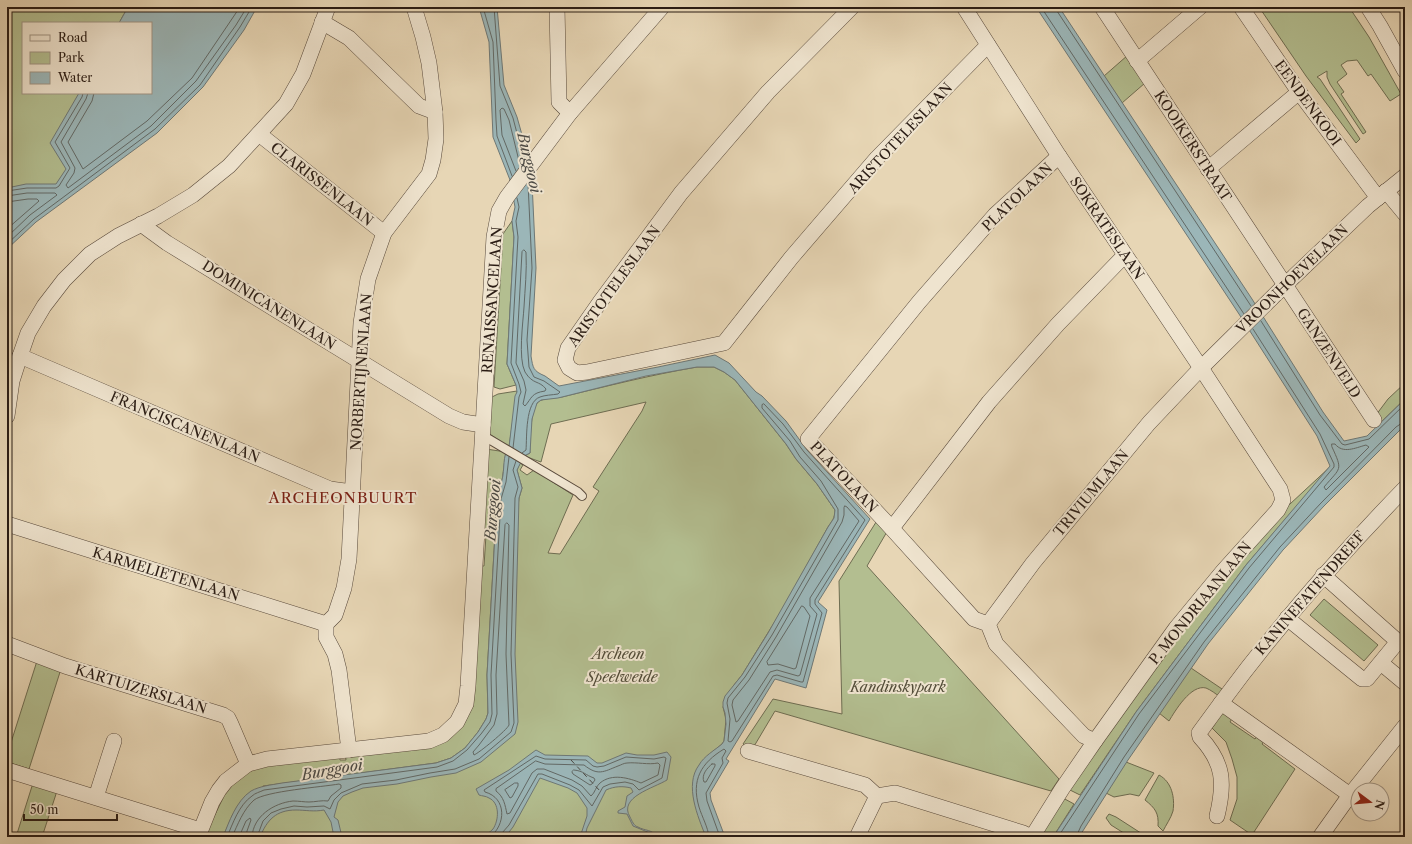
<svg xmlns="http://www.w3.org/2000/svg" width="1412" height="844" font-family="'Libre Caslon Text',serif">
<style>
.green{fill:#b3be90;stroke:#6e6d52}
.water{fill:#9bb6b8;stroke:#6e7876}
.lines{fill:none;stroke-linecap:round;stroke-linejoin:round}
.shore{stroke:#626966;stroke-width:1}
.ferry{stroke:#4c4a45;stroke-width:1;stroke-dasharray:5 4;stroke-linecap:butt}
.lane-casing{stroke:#594a3c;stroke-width:10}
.street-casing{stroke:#594a3c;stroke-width:16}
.lane{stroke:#efe4cf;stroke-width:8}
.street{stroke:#efe4cf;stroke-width:15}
.labels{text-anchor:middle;stroke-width:4;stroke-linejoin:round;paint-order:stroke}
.street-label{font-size:14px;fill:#2a1c14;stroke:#efe4cf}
.park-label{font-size:14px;font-style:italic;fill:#534d39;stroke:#efe4cf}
.water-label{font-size:15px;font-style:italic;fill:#4c4a45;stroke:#efe4cf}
.neighbourhood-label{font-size:15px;letter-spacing:1px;fill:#7a1f14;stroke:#efe4cf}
</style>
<rect width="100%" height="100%" fill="#e7d6b5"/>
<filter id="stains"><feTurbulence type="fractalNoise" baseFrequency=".005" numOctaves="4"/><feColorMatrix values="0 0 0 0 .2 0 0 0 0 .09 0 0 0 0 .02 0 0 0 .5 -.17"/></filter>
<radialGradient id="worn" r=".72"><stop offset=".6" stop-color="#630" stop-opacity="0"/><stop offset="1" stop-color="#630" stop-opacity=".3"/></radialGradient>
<!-- green -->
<g class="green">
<path d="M7,7H128L119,23H23V93H82L69,169L56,185L7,189Z"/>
<path d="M1259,7H1349L1369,37L1401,94L1390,101L1371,74L1368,76L1357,60L1347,61L1341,65L1347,74L1337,82L1344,92L1341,94L1366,132L1363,134L1330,84L1327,77V71L1317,77L1320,79L1360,139L1356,143L1306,76Z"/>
<path d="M1128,55L1145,83L1122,103L1104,76Z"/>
<path d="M512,221L514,237L507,364L516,385L500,389L494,387L503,234Z"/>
<path d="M697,367H714L724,372L735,380L786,444L796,459L817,484L835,510C835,518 832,521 828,527L782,610L742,675L734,685L723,707L726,719L724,741L722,744L710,754L701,788L718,837H234L245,804L448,769L489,750L519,498L522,488L517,470L520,463L523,465L520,470L527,475L534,470L573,495L548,553L560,554L599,491L593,487L642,411L646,402L551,424L541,462L524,456L530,453C530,441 530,411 538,402C543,398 555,398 562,397C607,386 651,375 697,367Z"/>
<path d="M1405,383V399L1381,422L1376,415L1388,399Z"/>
<path d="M517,391V392L509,447L488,433L490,398L498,394Z"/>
<path d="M486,449L506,452L502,481L499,488L497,499L487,675L488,713L486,719L478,732L465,748L451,758L436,763L263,786L233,814L223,837H202L210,825L223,798L221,796L242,775L262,766L339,754L340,760H346L345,754L459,727L480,566H484L486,535H482Z"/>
<path d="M1331,466L1246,565L1136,712L1080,795L1068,789L1170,645L1285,507L1290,504Z"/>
<path d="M878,519L888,530L867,566L1059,779L1051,791L775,711L753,748L743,744L773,699L842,714L839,581Z"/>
<path d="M1324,599L1378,645L1364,661L1310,615Z"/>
<path d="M37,661L61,669L29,769L7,762V755Z"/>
<path d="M1191,668L1225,691L1220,697C1216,694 1211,690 1206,688C1191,684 1175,711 1169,721L1159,713Z"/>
<path d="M1223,709L1233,717L1230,722L1255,739L1258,735L1265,740L1262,744L1295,769L1252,835L1230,820L1237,799V777L1232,759L1226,742L1212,728L1215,724L1212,721Z"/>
<path d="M1126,762L1154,773L1139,796L1130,794L1114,797L1106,793Z"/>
<path d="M1159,775C1172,782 1175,798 1173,811C1171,818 1166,825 1163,831L1158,826C1159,813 1155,808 1145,800Z"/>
<path d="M33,783L57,791L42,837H16Z"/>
<path d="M1063,798L1074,804L1053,837H1037Z"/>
<path d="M1109,814L1116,817L1147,837H1130L1111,825L1106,818Z"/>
</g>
<!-- water -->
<g class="water">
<path d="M128,7H257L244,30L203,87L157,133L36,222L7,249V188L26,184H56L66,169L50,143L79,93H151V23H119Z"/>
<path d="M479,7H497L504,85L517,117L528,156L532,182L536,268L531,356C533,368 533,371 545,376C550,379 554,383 559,386L658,367L715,355L729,363L756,392L762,396L786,421L807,450L870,519L818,602L827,610L806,688L775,679L726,759L729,761L710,793L711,800L725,837H706C698,817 684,785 699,765C704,756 715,750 722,744L724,741L726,724L725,713L723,707V702L725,696L742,675L768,633L828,527L834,518L835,510L817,484L796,459L786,444L735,380L724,372L714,367H697L646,376L558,398L541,400L537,403L532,419L530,453L524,456L517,470L522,488L519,498L515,654L518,722L515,734L481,762L456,773L431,777L397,784L363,788L352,792L343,796L338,802L334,817L338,820L342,837H334L331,822L324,810C314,812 305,810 296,810C276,810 267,820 260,837H223C229,822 236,801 251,791C260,786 271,785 282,783L436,763L451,758L465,748L478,732L486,719L488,713L487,675L497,499C498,492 500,487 502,480C505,469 502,456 509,447L515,396L517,392L516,385L507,364L514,237L512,221L515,207L510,180L493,137L489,42Z"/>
<path d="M1036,7H1059L1252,299L1323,412L1344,441L1367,436L1405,399V425L1324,506L1283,550L1208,644L1128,760L1079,837H1053L1136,712L1246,565L1330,466L1317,436L1239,314Z"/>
<path d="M536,750L545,755L588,756L597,763H602L626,753L637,755H654L667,752L671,757L667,780C654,788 618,797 630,817C632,821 634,826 638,827C645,831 652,829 657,837H652L650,833L633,826L627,814L618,813V811L625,807L627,796L633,792L631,788C623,786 615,786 606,790L587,828L585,837H580L587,816V808L577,793L568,788L540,778L513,827L505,837H483C486,835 490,832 493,829C499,820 500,803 489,798C486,796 482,796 479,795L476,789L509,770Z"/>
</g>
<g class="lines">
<!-- shore -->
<g class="shore">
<path d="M483,7L493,42L496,120L497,136L512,176"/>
<path d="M494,7L500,86L513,118L524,160"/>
<path d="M1041,7L1244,314"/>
<path d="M1056,7L1057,11L1251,306"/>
<path d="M88,93L86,99L61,142L75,168L74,173L66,185L68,188L151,126L196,81L236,25L247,7"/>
<path d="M94,93L92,101L68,142L83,169L147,121L192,78L240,7"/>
<path d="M516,171L502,135L500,110L502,108L504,109L509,120L520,165"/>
<path d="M7,191L27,188H56L59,186L70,168L55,142L82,97L83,93"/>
<path d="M7,196L27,193H55L57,195L30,215L7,237"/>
<path d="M7,202L28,199H37L39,201L7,229"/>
<path d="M7,244L34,219L155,129L200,85L240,27L252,7"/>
<path d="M524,250L526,252C527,270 525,289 524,307C523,323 518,358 525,372C533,385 539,380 546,389L545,391C531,393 532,398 525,406L523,404L526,390L524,381L516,363L522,252Z"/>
<path d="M1261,321L1320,415L1342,444L1345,445L1369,439L1405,404"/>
<path d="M764,404L783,424L804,452L865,520L815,600V604L822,613L803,682H801L777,675L773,676L732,741L730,742L728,741L730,719L727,703L728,698L745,677L772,635L838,520V509L821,481L800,457L790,441L762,408V405Z"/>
<path d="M1332,444H1335C1343,454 1355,448 1366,445L1369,447L1326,490L1324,487C1341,467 1343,471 1332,447Z"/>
<path d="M513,448L519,397L521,392L519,384L511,363L518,237L516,221L519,207L517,198"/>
<path d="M522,453L526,450C527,437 525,402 540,397C545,395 552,395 558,394L560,392L544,381L534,377L529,367L527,340L532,268L528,183"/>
<path d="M845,506L847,507L859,521L810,598V606L817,614L800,675L798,676L777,670L770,672L738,721L736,722L732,705L733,700L749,680L776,637L842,522L844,515V508Z"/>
<path d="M507,523L509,525L506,654L509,725C507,730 479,753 474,755L473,752L479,745L494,725L497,714L496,675L505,525Z"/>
<path d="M802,606L804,607L810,616L796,668L794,669L778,664L768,665L767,662Z"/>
<path d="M536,761L545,764L584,765C598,776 603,772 618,766C621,765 624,763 627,763C637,762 648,765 658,763L660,765L658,775L641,783C629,778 612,773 600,783C596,786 595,793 591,796L582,786L572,780L544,769H537L532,773L510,813L507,814C505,805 504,797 496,791V789Z"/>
<path d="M712,764H715V766L706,782H704C701,775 707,768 712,764Z"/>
<path d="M574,770C584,771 585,775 594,778L595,780L592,784L590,785L573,774L572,772Z"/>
<path d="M515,783H518V786L512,797L510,798L505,790Z"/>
<path d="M227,837C233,823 239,805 252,796C255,793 260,792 264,790L437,767L453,761L467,750L481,734L490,722L492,714L491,675L501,499L506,482L509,457"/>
<path d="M232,837C238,824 243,810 254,800C266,791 322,787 339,784L341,785V788L331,796L328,801C322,800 315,802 309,802C304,802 299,801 293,801C274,803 253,816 252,837"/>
<path d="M239,837L246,821L250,818L251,820L247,831L246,837"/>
<path d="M257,837L263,821L271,813L281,809L294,806L307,807L324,806L330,809L334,800L341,793L362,784L396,780L430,773L455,769L479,759L511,732L514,723L511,654L515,498L518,487L513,470L516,461"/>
<path d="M490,837C506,825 507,798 485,792L484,790L536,756L545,759L586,760L593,766L597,767L604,766L626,757L654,759L664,757L666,758L662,778L639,790L633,784L625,782L610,784L603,787L592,806L579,790L570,785L542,774H538L509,825L502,833V837"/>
<path d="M709,837C708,827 702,817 699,807C691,780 701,763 724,749L726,751L722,758L723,763L706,793L707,801L720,837"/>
<path d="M1058,837L1139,714L1249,568L1334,467V464L1320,434L1253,329"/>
<path d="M1076,837L1081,826L1124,757L1204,642L1280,547L1321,503L1396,427L1402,423L1405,422"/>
</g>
<!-- ferry -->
<path class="ferry" d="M571,760L601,792"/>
<!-- lane casing -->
<g class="lane-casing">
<path id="lane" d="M482,435L578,492L582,496"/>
</g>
<!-- street casing -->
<g class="street-casing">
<g id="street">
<path d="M557,7L559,102L570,113"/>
<path d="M852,7L768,92L681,193L600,302L568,348L565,360L569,368L577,373L587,372L724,343L791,258L877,158L988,45"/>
<path d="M964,7L1059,156L1201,368L1280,489L1283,500L1278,510L1223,571L1176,628L1095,741L1062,789L1032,837"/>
<path d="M1102,7L1374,420"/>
<path d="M1241,7L1299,92L1378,198"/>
<path d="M1368,7L1380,26L1405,71"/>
<path d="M322,22L349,38L419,106L435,112"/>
<path d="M1137,61L1200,7"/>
<path d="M259,134L384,233"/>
<path d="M1059,156L995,215L919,302L808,439L885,521L974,619L988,624L996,644L1084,736L1095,741"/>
<path d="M1208,169L1299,92"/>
<path d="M1386,191L1405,214"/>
<path d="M141,224L167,243L449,416L463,422L483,425"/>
<path d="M20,356L330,489L352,492"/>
<path d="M7,416L12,381L20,356L28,333L44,306L64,280L90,254L118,236L158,216L193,195L229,166L286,104L303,74L328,7"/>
<path d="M7,524L326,624"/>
<path d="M892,528L989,402L1058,324L1125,255"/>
<path d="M1287,618L1362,679H1367L1395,645V639L1323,575"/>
<path d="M988,624L1033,563L1149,423L1201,368L1285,285L1368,206L1405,176"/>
<path d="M7,644L65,666L223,715L228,718L230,722L248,764"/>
<path d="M1381,663L1405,683"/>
<path d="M349,750L339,670L335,654L326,637V624L335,615L344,588L349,559L361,323L368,279L384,233L429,174L433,160L436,139L435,112L429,63L423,37L414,7"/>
<path d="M748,751L865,785L877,796L895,793L1023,833L1031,837"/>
<path d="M7,770L200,830"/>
<path d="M1350,795L1221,703C1277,627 1339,556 1405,488"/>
<path d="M96,797L114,741"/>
<path d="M1217,816C1225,783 1224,763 1200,737L1199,733L1221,703"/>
<path d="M198,837L212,802L219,790L226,781L248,764L267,759L429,741L443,735L457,722L466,704L468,686L494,237L499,211L507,197L570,113L662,7"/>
<path d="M857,837L877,796"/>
<path d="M1320,837L1350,795L1405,726"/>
</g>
</g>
<!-- lane -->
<use href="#lane" class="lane"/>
<!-- street -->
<use href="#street" class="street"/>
</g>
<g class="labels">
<!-- street labels -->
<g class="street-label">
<text transform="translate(1308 103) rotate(54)" y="5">EENDENKOOI</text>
<text transform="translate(900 138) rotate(-47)" y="5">ARISTOTELESLAAN</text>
<text transform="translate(1193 146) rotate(57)" y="5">KOOIKERSTRAAT</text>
<text transform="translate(322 184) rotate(38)" y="5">CLARISSENLAAN</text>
<text transform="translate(1017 197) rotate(-44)" y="5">PLATOLAAN</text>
<text transform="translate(1107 228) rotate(56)" y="5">SOKRATESLAAN</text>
<text transform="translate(1292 279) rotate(-44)" y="5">VROONHOEVELAAN</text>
<text transform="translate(614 286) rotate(-54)" y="5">ARISTOTELESLAAN</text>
<text transform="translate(492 300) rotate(-86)" y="5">RENAISSANCELAAN</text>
<text transform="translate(269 305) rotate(32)" y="5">DOMINICANENLAAN</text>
<text transform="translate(1329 353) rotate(57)" y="5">GANZENVELD</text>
<text transform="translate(361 372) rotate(-86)" y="5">NORBERTIJNENLAAN</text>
<text transform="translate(185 427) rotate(23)" y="5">FRANCISCANENLAAN</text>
<text transform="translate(844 477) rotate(47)" y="5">PLATOLAAN</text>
<text transform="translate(1091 493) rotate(-50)" y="5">TRIVIUMLAAN</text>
<text transform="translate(166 574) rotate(17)" y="5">KARMELIETENLAAN</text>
<text transform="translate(1310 593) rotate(-49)" y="5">KANINEFATENDREEF</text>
<text transform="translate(1200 603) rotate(-51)" y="5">P. MONDRIAANLAAN</text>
<text transform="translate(141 689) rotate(17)" y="5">KARTUIZERSLAAN</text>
</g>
<!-- park labels -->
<g class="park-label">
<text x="618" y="659">Archeon</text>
<text x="622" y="682">Speelweide</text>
<text x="898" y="692">Kandinskypark</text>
</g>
<!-- water labels -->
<g class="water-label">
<text transform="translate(529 163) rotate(77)" y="5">Burggooi</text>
<text transform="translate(493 510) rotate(-85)" y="5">Burggooi</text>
<text transform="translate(332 770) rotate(-10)" y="5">Burggooi</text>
</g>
<!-- neighbourhood labels -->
<g class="neighbourhood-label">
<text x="343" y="503">ARCHEONBUURT</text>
</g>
</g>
<!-- margin -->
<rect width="1412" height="844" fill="none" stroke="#e7d6b5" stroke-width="24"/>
<rect x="8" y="8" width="1396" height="828" fill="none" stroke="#2a1c14" stroke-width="2"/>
<rect x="12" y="12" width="1388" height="820" fill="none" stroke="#2a1c14"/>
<!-- legend -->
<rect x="22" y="22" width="130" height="72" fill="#efe4cf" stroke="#a09484"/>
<rect x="30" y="35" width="20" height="6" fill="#efe4cf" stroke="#a09484"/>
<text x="58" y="42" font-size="12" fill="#2a1c14">Road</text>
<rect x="30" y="52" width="20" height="12" fill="#b3be90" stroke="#a09484"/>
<text x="58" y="62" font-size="12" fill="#2a1c14">Park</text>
<rect x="30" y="72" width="20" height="12" fill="#9bb6b8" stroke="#a09484"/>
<text x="58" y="82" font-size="12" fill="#2a1c14">Water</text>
<!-- north arrow -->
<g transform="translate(1370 802) rotate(106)"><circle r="19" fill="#efe4cf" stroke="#a09484"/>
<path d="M0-3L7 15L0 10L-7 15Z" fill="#8f2418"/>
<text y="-6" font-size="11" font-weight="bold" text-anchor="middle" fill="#2a1c14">N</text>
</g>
<!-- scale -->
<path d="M24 814v6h93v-6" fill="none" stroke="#2a1c14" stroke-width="2"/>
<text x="30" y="814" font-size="12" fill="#2a1c14" stroke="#efe4cf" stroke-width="3" paint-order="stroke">50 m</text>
<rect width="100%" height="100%" filter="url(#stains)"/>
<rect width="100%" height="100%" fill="url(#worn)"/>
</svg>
